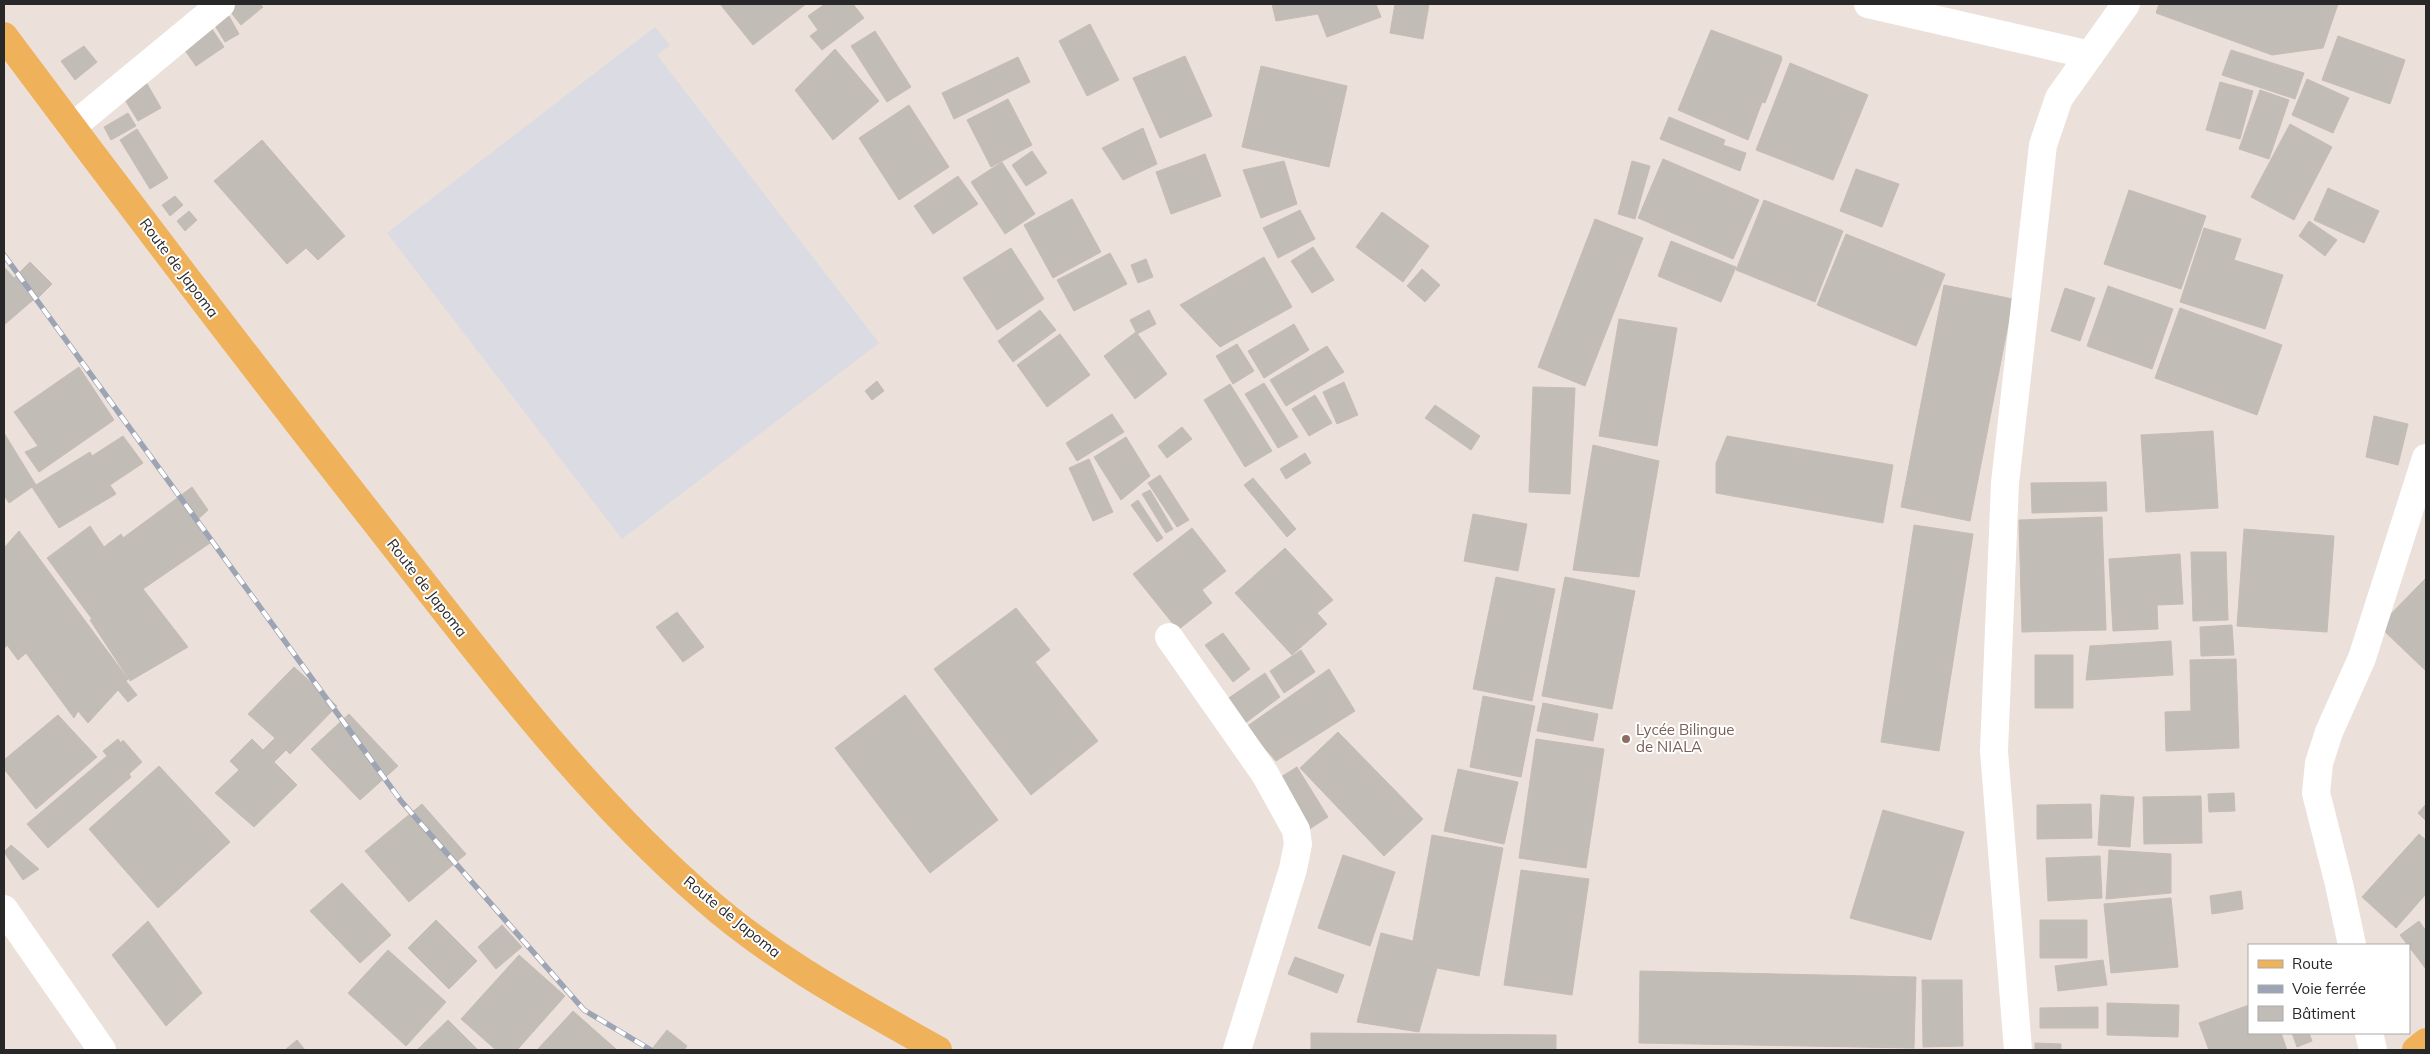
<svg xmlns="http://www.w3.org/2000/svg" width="2430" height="1054" font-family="Mulish,sans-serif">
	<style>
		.industrial { fill: #dbdbe3 }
		.building { fill: #c2bcb6; stroke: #c6bcb4 }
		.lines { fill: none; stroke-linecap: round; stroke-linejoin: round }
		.street { stroke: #fff; stroke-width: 28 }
		.secondary { stroke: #fff; stroke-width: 28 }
		.primary { stroke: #efb25b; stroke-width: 28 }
		.rail-casing { stroke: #9da4b3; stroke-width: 5.5 }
		.rail { stroke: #fff; stroke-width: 4; stroke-dasharray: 11; stroke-linecap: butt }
		.education-dot { fill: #8d6e63; stroke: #fff; stroke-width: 2 }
		.labels { text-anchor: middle; stroke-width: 4; stroke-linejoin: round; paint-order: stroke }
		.street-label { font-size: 15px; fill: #282828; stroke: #fff }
		.education-label { font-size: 15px; fill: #785e54; stroke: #fff; text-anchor: start }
	</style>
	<rect width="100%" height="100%" fill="#ebe0da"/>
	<path class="industrial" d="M 655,27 L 670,45 L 657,55 L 879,343 L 622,539 L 387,233 Z"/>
	<path class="building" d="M 237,4 L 260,4 L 263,7 L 241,25 L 229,10 Z
		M 720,4 L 806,4 L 753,45 Z
		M 825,4 L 853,4 L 864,18 L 822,50 L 810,36 L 818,30 L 808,16 Z
		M 1272,4 L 1376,4 L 1381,17 L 1327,37 L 1318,14 L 1276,21 Z
		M 1395,4 L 1429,4 L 1423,39 L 1390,33 Z
		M 2159,4 L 2338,4 L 2323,48 L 2272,55 L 2156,13 Z
		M 229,16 L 239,34 L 225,42 L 214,24 Z
		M 1090,24 L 1119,80 L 1087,96 L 1059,41 Z
		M 212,29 L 224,47 L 196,66 L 184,49 Z
		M 1711,30 L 1781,56 L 1782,59 L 1765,103 L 1762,102 L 1748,140 L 1678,110 Z
		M 875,31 L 911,87 L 887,102 L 851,46 Z
		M 2338,36 L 2405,60 L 2390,104 L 2322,80 Z
		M 84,46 L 97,62 L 75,80 L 61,61 Z
		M 835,49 L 879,101 L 833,140 L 795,90 Z
		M 2231,50 L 2304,73 L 2295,99 L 2222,75 Z
		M 1185,56 L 1212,116 L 1160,138 L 1133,78 Z
		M 1018,57 L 1030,82 L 954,119 L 942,93 Z
		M 1790,63 L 1868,95 L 1833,180 L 1756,150 Z
		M 1261,66 L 1347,86 L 1329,167 L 1242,147 Z
		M 2307,79 L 2349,98 L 2333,133 L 2292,115 Z
		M 146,82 L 161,108 L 138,121 L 122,95 Z
		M 2220,82 L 2253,91 L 2240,139 L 2206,130 Z
		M 2260,90 L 2289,100 L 2269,159 L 2239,149 Z
		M 1008,99 L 1032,145 L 991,167 L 967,120 Z
		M 909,105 L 949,167 L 899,200 L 859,138 Z
		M 128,113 L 136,126 L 111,140 L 104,127 Z
		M 1669,117 L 1725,140 L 1723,145 L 1746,153 L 1740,171 L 1660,139 Z
		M 2290,124 L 2332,147 L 2294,220 L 2251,197 Z
		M 1143,128 L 1157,164 L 1123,180 L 1102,148 Z
		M 137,129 L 168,178 L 150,189 L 120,140 Z
		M 262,140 L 345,236 L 318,260 L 306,248 L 287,264 L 214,181 Z
		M 1032,151 L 1047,173 L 1026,186 L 1012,165 Z
		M 1205,154 L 1221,196 L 1171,214 L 1156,172 Z
		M 1663,159 L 1759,200 L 1733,259 L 1638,218 Z
		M 1284,161 L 1297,204 L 1261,218 L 1243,170 Z
		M 1632,161 L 1650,166 L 1635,219 L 1618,214 Z
		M 1002,162 L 1035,214 L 1005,234 L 971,182 Z
		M 1856,169 L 1899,184 L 1882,227 L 1840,211 Z
		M 958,176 L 978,204 L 933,234 L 914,206 Z
		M 2328,188 L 2379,211 L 2364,243 L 2314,220 Z
		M 2129,190 L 2206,216 L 2181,289 L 2104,264 Z
		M 175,196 L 183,205 L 170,216 L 162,205 Z
		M 1072,199 L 1101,252 L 1053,278 L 1024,225 Z
		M 1764,200 L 1843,231 L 1815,302 L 1736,270 Z
		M 1300,210 L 1315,239 L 1278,258 L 1263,228 Z
		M 189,211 L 197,220 L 185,231 L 177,221 Z
		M 1382,212 L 1429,246 L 1403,282 L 1356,247 Z
		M 1595,219 L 1643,238 L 1585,386 L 1538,367 Z
		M 2309,221 L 2337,240 L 2325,256 L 2299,236 Z
		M 2204,228 L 2241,239 L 2234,260 L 2283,275 L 2265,329 L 2180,302 Z
		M 1846,234 L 1945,274 L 1916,346 L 1817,305 Z
		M 1671,241 L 1736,267 L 1721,302 L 1658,276 Z
		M 1313,247 L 1334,280 L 1312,293 L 1291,261 Z
		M 1011,248 L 1044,299 L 997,330 L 963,278 Z
		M 1110,253 L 1127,284 L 1074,311 L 1057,280 Z
		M 1264,257 L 1292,307 L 1220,347 L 1180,305 Z
		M 1146,259 L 1153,277 L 1138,283 L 1131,265 Z
		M 30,262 L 52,284 L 35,301 L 33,300 L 4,325 L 4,267 L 14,278 Z
		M 1422,269 L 1440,285 L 1425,302 L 1407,286 Z
		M 1944,285 L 2013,299 L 1970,521 L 1901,507 Z
		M 2108,286 L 2173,309 L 2152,369 L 2087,346 Z
		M 2065,288 L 2095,298 L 2080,341 L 2051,331 Z
		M 2180,308 L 2282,345 L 2257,415 L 2155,378 Z
		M 1040,310 L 1056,330 L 1013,362 L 998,341 Z
		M 1149,310 L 1156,324 L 1137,334 L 1130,320 Z
		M 1619,319 L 1677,328 L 1657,446 L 1599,436 Z
		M 1294,324 L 1309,350 L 1264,378 L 1248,351 Z
		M 1136,332 L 1167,374 L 1135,399 L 1104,356 Z
		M 1060,334 L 1090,375 L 1047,407 L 1017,365 Z
		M 1237,344 L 1254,371 L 1233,384 L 1216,356 Z
		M 1327,346 L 1344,372 L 1286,406 L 1270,380 Z
		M 79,367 L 114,420 L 39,472 L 25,452 L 38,446 L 14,412 Z
		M 877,381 L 884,391 L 872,400 L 865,391 Z
		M 1344,382 L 1358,415 L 1337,424 L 1323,392 Z
		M 1264,383 L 1298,437 L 1278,448 L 1245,394 Z
		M 1230,384 L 1272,451 L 1245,467 L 1204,400 Z
		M 1533,387 L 1575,388 L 1570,494 L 1529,492 Z
		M 1315,395 L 1332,423 L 1309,436 L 1292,409 Z
		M 1435,405 L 1480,436 L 1471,450 L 1425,418 Z
		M 1112,414 L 1124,432 L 1077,461 L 1066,443 Z
		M 2374,416 L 2408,424 L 2398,465 L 2366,457 Z
		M 1182,427 L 1192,439 L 1167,458 L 1158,446 Z
		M 2213,431 L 2218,508 L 2146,512 L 2141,435 Z
		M 4,433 L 36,485 L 90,452 L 92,456 L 123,436 L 143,463 L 110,485 L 116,494 L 59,528 L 32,487 L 9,503 L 4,495 Z
		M 1727,436 L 1893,465 L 1883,523 L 1716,493 L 1716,463 Z
		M 1126,437 L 1150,476 L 1121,500 L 1094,457 Z
		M 1593,445 L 1659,461 L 1639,577 L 1573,570 Z
		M 1305,453 L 1311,463 L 1286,479 L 1280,469 Z
		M 1089,459 L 1113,512 L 1093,521 L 1069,468 Z
		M 1160,475 L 1189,520 L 1177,527 L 1148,483 Z
		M 1253,478 L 1296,529 L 1287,537 L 1244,485 Z
		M 2106,482 L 2107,511 L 2032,513 L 2031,483 Z
		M 192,487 L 208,510 L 195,522 L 210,543 L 143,589 L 188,647 L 130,681 L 90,620 L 92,619 L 47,558 L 90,526 L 104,547 L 121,534 L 123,538 Z
		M 1150,490 L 1173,529 L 1166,533 L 1142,494 Z
		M 1138,500 L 1163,538 L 1157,542 L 1131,505 Z
		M 1473,514 L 1527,524 L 1518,571 L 1464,561 Z
		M 2102,517 L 2106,630 L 2022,632 L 2019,520 Z
		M 1914,525 L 1973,534 L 1939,751 L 1881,742 Z
		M 1192,528 L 1226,571 L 1202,590 L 1212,603 L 1178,630 L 1133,574 Z
		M 2244,529 L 2334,536 L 2327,632 L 2237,626 Z
		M 19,531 L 128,679 L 126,681 L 137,695 L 128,702 L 118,690 L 88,723 L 78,711 L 74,718 L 26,653 L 18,660 L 7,645 L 4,649 L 4,548 Z
		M 1285,548 L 1333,600 L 1317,613 L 1327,624 L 1292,655 L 1235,593 Z
		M 2191,552 L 2226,552 L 2228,620 L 2193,621 Z
		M 2180,554 L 2183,604 L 2157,605 L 2158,629 L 2113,631 L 2109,559 Z
		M 1496,577 L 1555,589 L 1532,701 L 1473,689 Z
		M 1565,577 L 1635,591 L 1612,709 L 1542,696 Z
		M 2426,578 L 2426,671 L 2379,626 Z
		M 1016,608 L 1050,650 L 1035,662 L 1098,741 L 1031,795 L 934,669 Z
		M 677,612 L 704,647 L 683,662 L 656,627 Z
		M 2232,625 L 2234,655 L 2201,656 L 2200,627 Z
		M 1223,633 L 1250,669 L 1233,682 L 1205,645 Z
		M 2171,641 L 2173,675 L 2086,680 L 2090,646 Z
		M 1301,650 L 1315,672 L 1284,693 L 1270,671 Z
		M 2035,655 L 2073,655 L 2073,708 L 2035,708 Z
		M 2236,659 L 2239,748 L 2166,751 L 2165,712 L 2191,711 L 2190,660 Z
		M 294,667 L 337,706 L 290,754 L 286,750 L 274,762 L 297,785 L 254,827 L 215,793 L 239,770 L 230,761 L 252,739 L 263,750 L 275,738 L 248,714 Z
		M 1329,669 L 1355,711 L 1276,761 L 1246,727 Z
		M 1265,673 L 1280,697 L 1240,727 L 1223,702 Z
		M 905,695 L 998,820 L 930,873 L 835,748 Z
		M 1483,696 L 1535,706 L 1521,777 L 1470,767 Z
		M 1543,703 L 1598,714 L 1593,741 L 1537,731 Z
		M 349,714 L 398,766 L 360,800 L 311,749 Z
		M 58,715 L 97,757 L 36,809 L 4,769 L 4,760 Z
		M 1338,732 L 1423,819 L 1384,856 L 1300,768 Z
		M 118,739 L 121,743 L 123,740 L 142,762 L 129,774 L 131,777 L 48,848 L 27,824 L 107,756 L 103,751 Z
		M 1536,739 L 1604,749 L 1586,868 L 1519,858 Z
		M 159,766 L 230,842 L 158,908 L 89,829 Z
		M 1297,767 L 1328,817 L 1308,830 L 1276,780 Z
		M 1458,769 L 1518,782 L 1504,844 L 1444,831 Z
		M 2234,793 L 2235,811 L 2209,812 L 2208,794 Z
		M 2101,795 L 2134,797 L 2130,847 L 2098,845 Z
		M 2201,796 L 2202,843 L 2144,844 L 2143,797 Z
		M 422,804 L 466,854 L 409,902 L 365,851 Z
		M 2091,804 L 2092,838 L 2037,839 L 2037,805 Z
		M 2426,804 L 2426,821 L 2418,813 Z
		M 1883,810 L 1964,832 L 1931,940 L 1850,918 Z
		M 2419,834 L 2426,840 L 2426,894 L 2396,928 L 2362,897 Z
		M 1432,835 L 1503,848 L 1479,976 L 1437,968 L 1419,1032 L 1357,1022 L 1381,933 L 1413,941 Z
		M 11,845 L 39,869 L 23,880 L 4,852 Z
		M 2109,850 L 2171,854 L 2171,893 L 2106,899 Z
		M 1343,855 L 1395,872 L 1370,946 L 1318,928 Z
		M 2100,856 L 2102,898 L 2048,901 L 2046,858 Z
		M 1521,870 L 1589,879 L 1572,995 L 1504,985 Z
		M 342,883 L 391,935 L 360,963 L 310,911 Z
		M 2241,891 L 2243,909 L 2212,914 L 2210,896 Z
		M 2171,898 L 2178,967 L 2111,973 L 2104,904 Z
		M 436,920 L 477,961 L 449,989 L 408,948 Z
		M 2040,920 L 2087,920 L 2087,958 L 2040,958 Z
		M 148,921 L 202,993 L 166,1026 L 112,955 Z
		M 2419,921 L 2426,931 L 2426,969 L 2400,935 Z
		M 502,925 L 522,947 L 496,969 L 478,947 Z
		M 388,950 L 446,1002 L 406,1046 L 348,993 Z
		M 519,955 L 565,996 L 517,1050 L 496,1050 L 461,1019 Z
		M 1295,957 L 1344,975 L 1337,993 L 1288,974 Z
		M 2103,960 L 2107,985 L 2058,991 L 2055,966 Z
		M 1640,971 L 1916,977 L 1914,1048 L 1639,1043 Z
		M 1922,980 L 1962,980 L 1963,1046 L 1923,1047 Z
		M 2107,1003 L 2179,1005 L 2178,1037 L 2107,1035 Z
		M 2249,1005 L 2249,1033 L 2281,1033 L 2287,1050 L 2209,1050 L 2199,1023 Z
		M 2098,1007 L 2098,1028 L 2040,1028 L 2040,1008 Z
		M 573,1011 L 617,1050 L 537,1050 Z
		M 448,1020 L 478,1050 L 417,1050 Z
		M 667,1030 L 687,1046 L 684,1050 L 652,1049 Z
		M 1311,1033 L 1556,1035 L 1556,1050 L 1311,1050 Z
		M 2292,1033 L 2309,1033 L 2312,1041 L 2297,1047 Z
		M 297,1040 L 305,1050 L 285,1050 Z
		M 2035,1043 L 2061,1044 L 2061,1050 L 2035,1050 Z"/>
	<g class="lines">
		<path class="street" d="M 1868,4 L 2090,55
			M 72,127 L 221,4
			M 1169,637 L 1265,774 L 1296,830 L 1298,844 L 1293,869 L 1237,1050
			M 2352,945 L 2339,884 L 2316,793 L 2319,763 L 2329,732 L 2362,658 L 2426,458
			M 2369,1033 L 2373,1050
			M 2018,1050 L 1994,751 L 2005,483 L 2043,145 L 2059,98 L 2126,4"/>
		<path class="secondary" d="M 4,909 L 102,1050"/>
		<path class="primary" d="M 4,36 C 132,208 262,378 395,547 C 491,669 586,796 704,898 C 774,960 857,1004 938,1050
			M 2416,1050 L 2426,1042"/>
		<g class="rail-casing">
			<path id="rail" d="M 4,255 L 401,801 L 584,1010 L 651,1050"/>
		</g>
		<use href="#rail" class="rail"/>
	</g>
	<circle class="education-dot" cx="1626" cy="739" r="5"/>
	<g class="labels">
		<g class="street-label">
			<text transform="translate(179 268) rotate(53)" y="5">Route de Japoma</text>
			<text transform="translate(427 588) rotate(52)" y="5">Route de Japoma</text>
			<text transform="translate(732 917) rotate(39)" y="5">Route de Japoma</text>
		</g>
		<g class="education-label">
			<text x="1636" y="735">Lycée Bilingue<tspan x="1636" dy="17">de NIALA</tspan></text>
		</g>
	</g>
	<rect width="2430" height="1054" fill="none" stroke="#282828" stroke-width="10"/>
	<rect x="2248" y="944" width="162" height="90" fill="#ffffff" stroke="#a9a9a9"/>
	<rect x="2258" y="960" width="25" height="8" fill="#efb25b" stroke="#a9a9a9"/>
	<text x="2292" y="969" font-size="15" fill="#282828">Route</text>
	<rect x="2258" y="985" width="25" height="8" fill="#9da4b3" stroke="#a9a9a9"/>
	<text x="2292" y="994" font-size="15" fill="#282828">Voie ferrée</text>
	<rect x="2258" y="1006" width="25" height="15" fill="#c2bcb6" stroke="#a9a9a9"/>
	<text x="2292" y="1019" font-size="15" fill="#282828">Bâtiment</text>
</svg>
